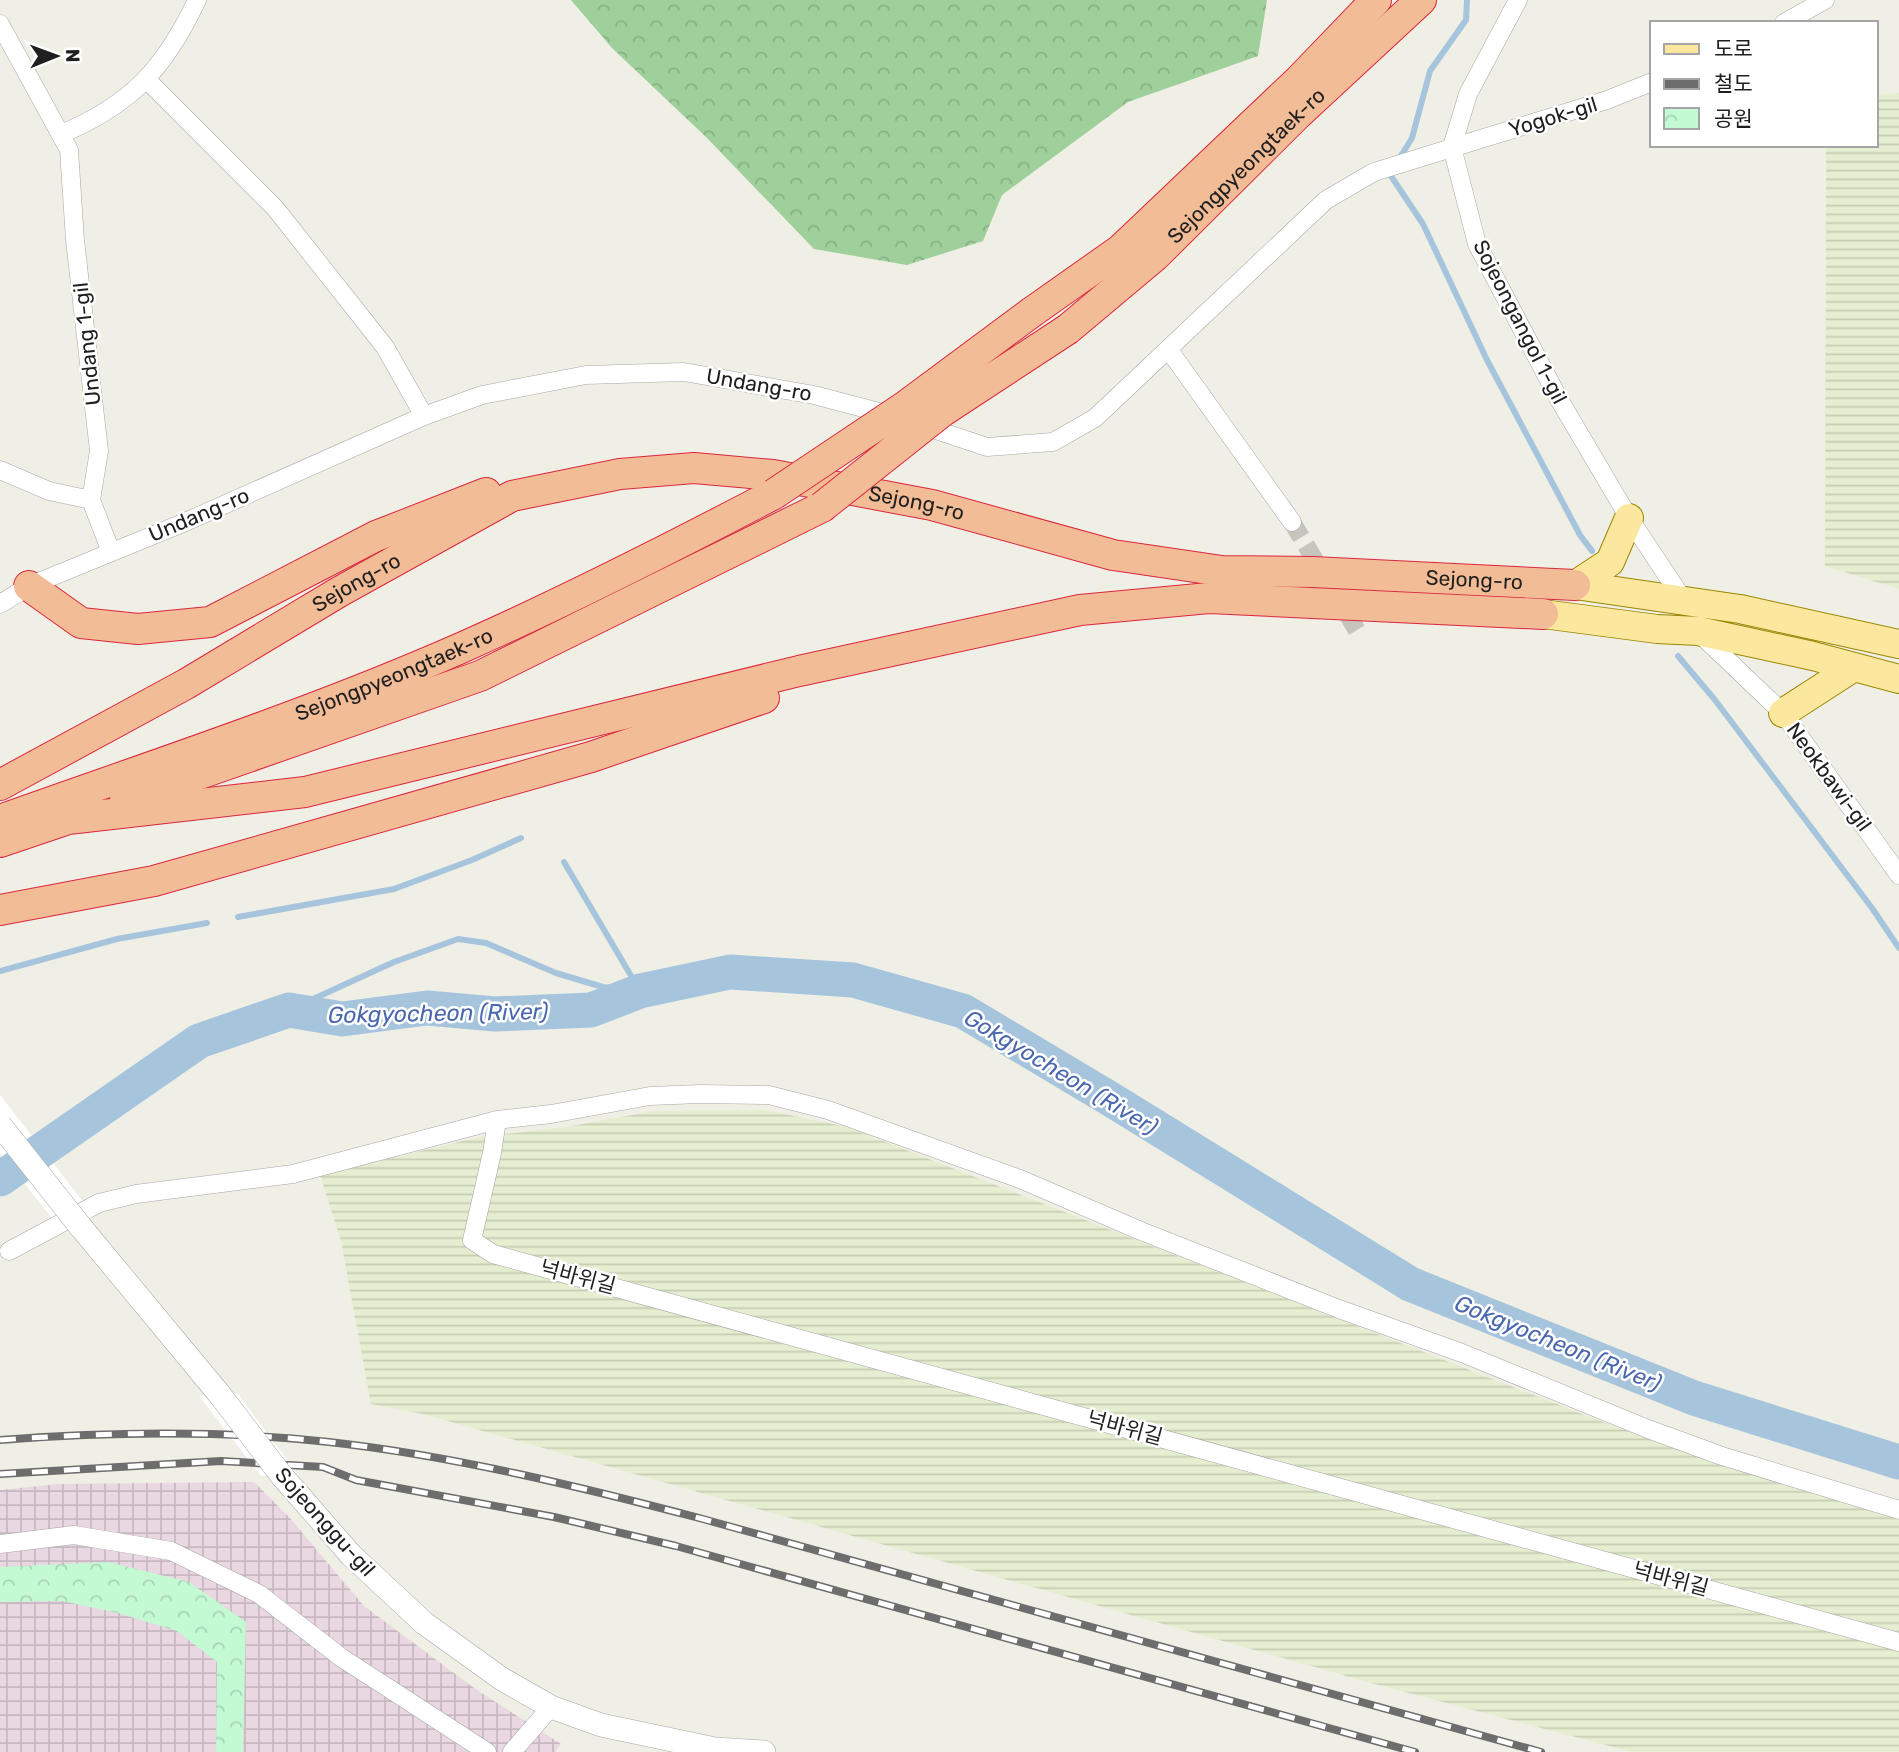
<svg xmlns="http://www.w3.org/2000/svg" width="1899" height="1752" font-family="Rubik,'Noto Sans KR',sans-serif">
	<style>
		.industrial { fill: url(#industrial-grid) }
		.farmland { fill: url(#farmland-rules) }
		.forest { fill: url(#forest-crowns) }
		.park { fill: url(#park-crowns) }
		.pier { fill: #fff }
		.lines { fill: none; stroke-linecap: round; stroke-linejoin: round }
		.stream { stroke: #a6c5dd; stroke-width: 6 }
		.river { stroke: #a6c5dd; stroke-width: 35 }
		.minor-tunnel { stroke: #c6c5bd; stroke-width: 18; stroke-dasharray: 18 9; stroke-linecap: butt }
		.minor-casing { stroke: #a6a6a6; stroke-width: 19 }
		.tertiary-casing { stroke: #a6a6a6; stroke-width: 24 }
		.primary-casing { stroke: #9a8700; stroke-width: 30 }
		.trunk-casing { stroke: #db263e; stroke-width: 32 }
		.minor { stroke: #fff; stroke-width: 18 }
		.tertiary { stroke: #fff; stroke-width: 23 }
		.primary { stroke: #fce79f; stroke-width: 28 }
		.trunk { stroke: #f2bc96; stroke-width: 30 }
		.rail-casing { stroke: #6d6d6d; stroke-width: 8 }
		.rail { stroke: #fff; stroke-width: 5; stroke-dasharray: 16; stroke-linecap: butt }
		.tertiary-bridge-casing { stroke: #a6a6a6; stroke-width: 24; stroke-linecap: butt }
		.trunk-bridge-casing { stroke: #db263e; stroke-width: 32; stroke-linecap: butt }
		.tertiary-bridge { stroke: #fff; stroke-width: 23 }
		.trunk-bridge { stroke: #f2bc96; stroke-width: 30 }
		.labels { text-anchor: middle; stroke-width: 5; stroke-linejoin: round; paint-order: stroke }
		.street-label { font-size: 21px; fill: #1f1f1f; stroke: #fff }
		.water-label { font-size: 23px; font-style: italic; fill: #4b68af; stroke: #fff }
	</style>
	<defs>
		<pattern id="industrial-grid" width="8" height="8" patternUnits="userSpaceOnUse" patternTransform="scale(1.75)"><rect width="8" height="8" fill="#e9d7e2"/><path d="M0 4h8M4 0v8" fill="none" stroke="#c7b8c1"/></pattern>
		<pattern id="farmland-rules" width="6" height="5" patternUnits="userSpaceOnUse" patternTransform="scale(1.75)"><rect width="6" height="5" fill="#e6eed1"/><path d="M0 2.5h6" fill="none" stroke="#c5ccb3"/></pattern>
		<pattern id="forest-crowns" width="20" height="18" patternUnits="userSpaceOnUse" patternTransform="scale(1.75)"><rect width="20" height="18" fill="#9fcf9a"/><path d="M2 6a3 3 0 1 1 6 0M12 15a3 3 0 1 1 6 0" fill="none" stroke="#88b184"/></pattern>
		<pattern id="park-crowns" width="20" height="18" patternUnits="userSpaceOnUse" patternTransform="scale(1.75)"><rect width="20" height="18" fill="#c3f9d3"/><path d="M2 6a3 3 0 1 1 6 0M12 15a3 3 0 1 1 6 0" fill="none" stroke="#a7d5b5"/></pattern>
	</defs>
	<rect width="100%" height="100%" fill="#f0efe5"/>
	<path class="industrial" d="M 254,1482 L 289,1517 L 364,1606 L 474,1688 L 561,1744 L 555,1752 L 0,1752 L 0,1490 L 58,1484 Z"/>
	<path class="farmland" d="M 1899,93 L 1899,589 L 1825,566 L 1826,145 L 1876,145 L 1876,95 Z
		M 765,1110 L 847,1127 L 1603,1422 L 1710,1460 L 1899,1520 L 1899,1752 L 1632,1752 L 1371,1683 L 423,1414 L 371,1404 L 341,1241 L 320,1175 L 479,1137 L 566,1127 L 654,1111 Z"/>
	<path class="forest" d="M 571,0 L 1267,0 L 1258,56 L 1128,102 L 1002,195 L 983,241 L 907,265 L 814,249 L 706,137 L 612,48 Z"/>
	<path class="park" d="M 108,1562 L 189,1582 L 246,1622 L 243,1752 L 216,1752 L 217,1662 L 177,1631 L 118,1613 L 62,1601 L 0,1602 L 0,1567 Z"/>
	<path class="pier" d="M 0,1095 L 95,1217 L 64,1233 L 0,1153 Z
		M 238,1394 L 299,1476 L 261,1476 L 199,1396 Z"/>
	<g class="lines">
		<path class="stream" d="M 1399,159 L 1412,138 L 1430,71 L 1466,20 L 1467,0
			M 1391,171 L 1389,173 L 1423,224 L 1487,360 L 1580,535 L 1592,551
			M 1678,656 L 1715,700 L 1872,908 L 1899,948
			M 564,862 L 640,991
			M 238,917 L 394,889 L 472,860 L 521,838
			M 0,971 L 117,939 L 207,923
			M 289,1010 L 394,962 L 458,939 L 486,943 L 556,973 L 603,987 L 640,991"/>
		<path class="river" d="M 0,1179 L 199,1041 L 289,1010 L 342,1019 L 427,1008 L 495,1014 L 591,1010 L 640,991 L 730,972 L 853,980 L 963,1011 L 1112,1100 L 1410,1284 L 1694,1398 L 1899,1462"/>
		<path class="minor-tunnel" d="M 1292,522 L 1358,632"/>
		<g class="minor-casing">
			<path id="minor" d="M 1518,0 L 1468,94 L 1452,147 L 1477,244 L 1560,401 L 1629,518 L 1686,604
				M 1784,23 L 1825,0
				M 0,24 L 69,150 L 75,240 L 99,451 L 91,500 L 111,552
				M 147,80 L 275,208 L 385,347 L 424,416
				M 61,134 C 131,105 165,68 197,0
				M 1169,350 L 1292,522
				M 921,425 L 987,447 L 1053,442 L 1095,418 L 1326,200 L 1374,172 L 1607,100 L 1652,82
				M 0,470 L 49,491 L 91,500
				M 0,604 L 29,586 L 183,523 L 424,416 L 482,395 L 586,375 L 684,372 L 814,395 L 894,416
				M 1699,633 L 1783,713 L 1899,875
				M 497,1120 L 551,1114 L 650,1096 L 700,1094 L 769,1095 L 828,1110 L 1020,1179 L 1141,1231 L 1339,1309 L 1462,1353 L 1648,1429 L 1722,1456 L 1899,1510
				M 9,1251 L 99,1203 L 136,1194 L 293,1174 L 497,1120 L 492,1153 L 472,1240 L 493,1254 L 1899,1642
				M 0,1544 L 74,1535 L 171,1551 L 259,1594 L 342,1658 L 487,1752
				M 512,1752 L 551,1707"/>
		</g>
		<g class="tertiary-casing">
			<path id="tertiary" d="M 80,1226 L 220,1395
				M 282,1476 L 351,1555 L 424,1623 L 502,1679 L 551,1707 L 601,1725 L 715,1749 L 764,1752"/>
		</g>
		<g class="primary-casing">
			<path id="primary" d="M 1575,585 L 1740,609 L 1899,644
				M 1575,585 L 1610,562 L 1629,518
				M 1543,614 L 1657,629 L 1698,631 L 1813,656 L 1899,679
				M 1783,713 L 1854,667"/>
		</g>
		<g class="trunk-casing">
			<g id="trunk">
				<path d="M 1032,312 L 1120,250 L 1300,79 L 1376,0"/>
				<path id="s1" d="M 1068,329 L 1155,256 L 1298,114 L 1421,0"/>
				<path d="M 29,586 L 81,623 L 138,629 L 210,622 L 376,536 L 486,493"/>
				<path id="s2" d="M 0,785 L 186,684 L 339,592 L 512,496 L 620,474 L 694,468 L 773,475 L 932,505 L 1113,555 L 1222,571 L 1313,572 L 1575,585"/>
				<path d="M 125,800 L 480,676 L 822,507"/>
				<path id="s3" d="M 0,820 C 154,765 311,714 461,648 C 567,601 671,548 774,494"/>
				<path d="M 0,842 L 68,819 L 305,792 L 799,671 L 1080,610 L 1209,598 L 1543,614"/>
				<path d="M 0,910 L 154,881 L 591,757 L 764,698"/>
			</g>
		</g>
		<use href="#minor" class="minor"/>
		<use href="#tertiary" class="tertiary"/>
		<use href="#primary" class="primary"/>
		<use href="#trunk" class="trunk"/>
		<g class="rail-casing">
			<path id="rail" d="M 0,1440 C 109,1432 221,1430 329,1442 C 455,1456 581,1487 703,1519 L 1541,1752
				M 0,1474 L 221,1461 L 323,1467 L 356,1480 L 554,1517 L 676,1546 L 1415,1752"/>
		</g>
		<use href="#rail" class="rail"/>
		<g class="tertiary-bridge-casing">
			<path id="tertiary-bridge" d="M 0,1125 L 80,1226
				M 220,1395 L 282,1476"/>
		</g>
		<g class="trunk-bridge-casing">
			<path id="trunk-bridge" d="M 774,494 L 904,407 L 1032,312
				M 822,507 L 943,411 L 1068,329"/>
		</g>
		<use href="#tertiary-bridge" class="tertiary-bridge"/>
		<use href="#trunk-bridge" class="trunk-bridge"/>
	</g>
	<g class="labels">
		<g class="street-label">
			<text transform="translate(1553 117) rotate(-17)" y="7">Yogok-gil</text>
			<text dy="7" stroke="none"><textPath href="#s1" startOffset="242">Sejongpyeongtaek-ro</textPath></text>
			<text transform="translate(1520 322) rotate(63)" y="7">Sojeongangol 1-gil</text>
			<text transform="translate(87 344) rotate(-96)" y="7">Undang 1-gil</text>
			<text transform="translate(759 385) rotate(10)" y="7">Undang-ro</text>
			<text dy="7" stroke="none"><textPath href="#s2" startOffset="998">Sejong-ro</textPath></text>
			<text transform="translate(199 515) rotate(-23)" y="7">Undang-ro</text>
			<text dy="7" stroke="none"><textPath href="#s2" startOffset="1564">Sejong-ro</textPath></text>
			<text dy="7" stroke="none"><textPath href="#s2" startOffset="410">Sejong-ro</textPath></text>
			<text dy="7" stroke="none"><textPath href="#s3" startOffset="420">Sejongpyeongtaek-ro</textPath></text>
			<text transform="translate(1829 777) rotate(54)" y="7">Neokbawi-gil</text>
			<text transform="translate(578 1277) rotate(15)" y="7">넉바위길</text>
			<text transform="translate(1125 1428) rotate(15)" y="7">넉바위길</text>
			<text transform="translate(325 1522) rotate(48)" y="7">Sojeonggu-gil</text>
			<text transform="translate(1671 1579) rotate(15)" y="7">넉바위길</text>
		</g>
		<g class="water-label">
			<text transform="translate(438 1013) rotate(-1)" y="8">Gokgyocheon (River)</text>
			<text transform="translate(1061 1072) rotate(31)" y="8">Gokgyocheon (River)</text>
			<text transform="translate(1558 1343) rotate(22)" y="8">Gokgyocheon (River)</text>
		</g>
	</g>
	<rect x="1650" y="21" width="228" height="126" fill="#ffffff" stroke="#a5a5a5" stroke-width="2"/>
	<rect x="1664" y="44" width="35" height="10" fill="#fce79f" stroke="#a5a5a5" stroke-width="2"/>
	<text x="1714" y="56" font-size="21" fill="#1f1f1f">도로</text>
	<rect x="1664" y="79" width="35" height="10" fill="#6d6d6d" stroke="#a5a5a5" stroke-width="2"/>
	<text x="1714" y="91" font-size="21" fill="#1f1f1f">철도</text>
	<rect x="1664" y="108" width="35" height="21" fill="url(#park-crowns)" stroke="#a5a5a5" stroke-width="2"/>
	<text x="1714" y="126" font-size="21" fill="#1f1f1f">공원</text>
	<g transform="translate(56 56) rotate(89)" stroke="#ffffff" stroke-width="5" paint-order="stroke">
	<path d="M0-5L12 26L0 18L-12 26Z" fill="#1f1f1f"/>
	<text y="-10" font-size="19" font-weight="bold" text-anchor="middle" fill="#1f1f1f">N</text>
	</g>
</svg>
